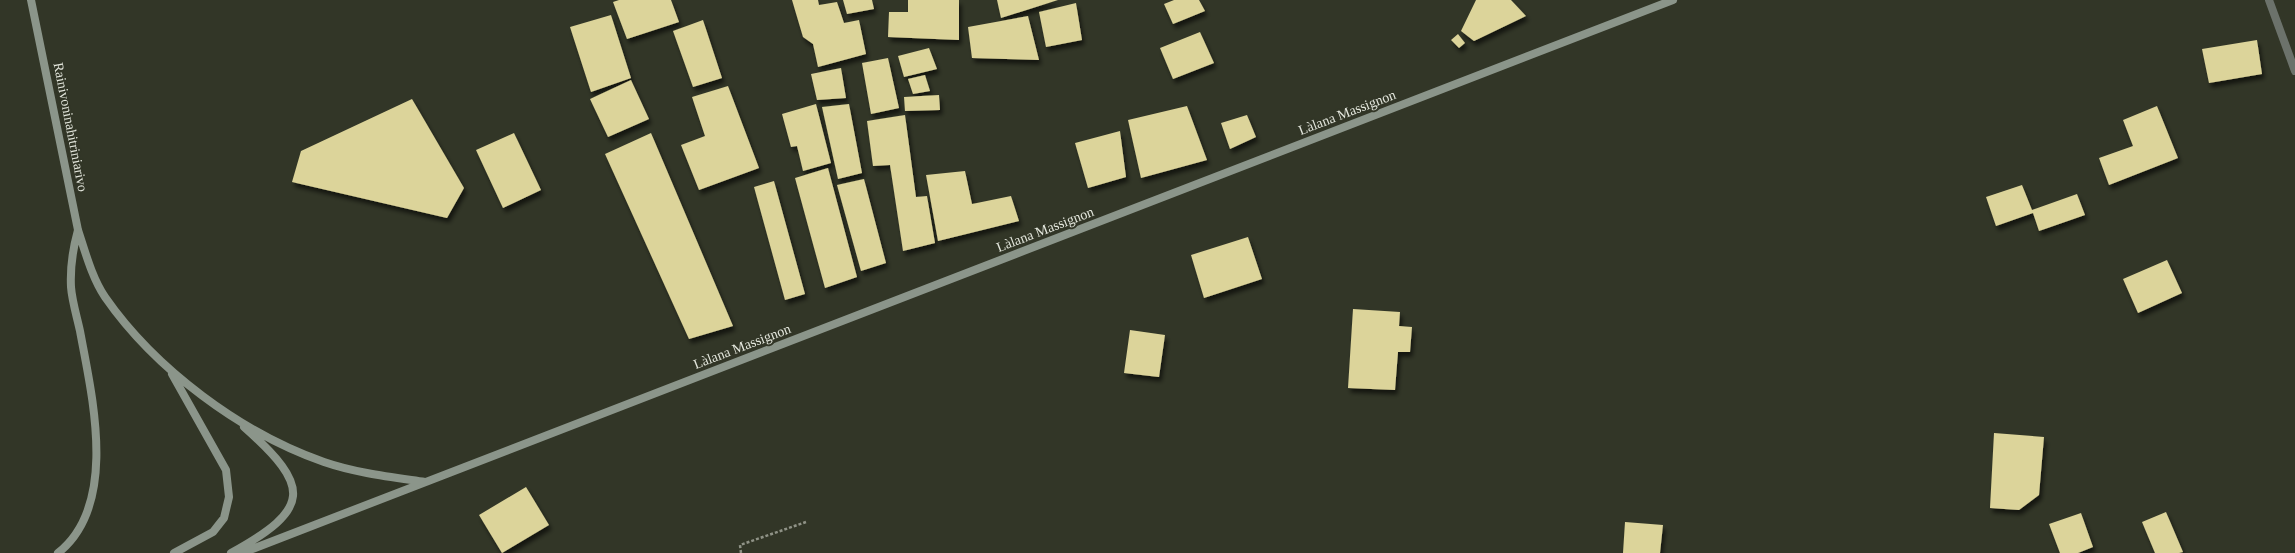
<svg xmlns="http://www.w3.org/2000/svg" width="2295" height="553" font-family="'Times New Roman',serif">
	<style>
		.building { fill: #dcd49a; filter: url(#shadow) }
		.lines { fill: none; stroke-linecap: round; stroke-linejoin: round }
		.path { stroke: #8f9286; stroke-width: 2.5; stroke-dasharray: 3 2; stroke-linecap: butt }
		.street { stroke: #6c726b; stroke-width: 8 }
		.secondary { stroke: #8b958a; stroke-width: 8 }
		.labels { text-anchor: middle; stroke-width: 4; stroke-linejoin: round; paint-order: stroke }
		.street-label { font-size: 14px; fill: #e3e6dc; stroke: #323627 }
	</style>
	<defs>
		<filter id="shadow"><feDropShadow dx="2.5" dy="4.5" stdDeviation="2" flood-color="#0009"/></filter>
	</defs>
	<rect width="100%" height="100%" fill="#323627"/>
	<path class="building" d="M 619,0 L 671,0 L 679,22 L 627,39 L 613,2 Z
		M 792,0 L 818,0 L 819,5 L 837,2 L 844,23 L 859,20 L 866,54 L 818,67 L 813,44 L 803,37 Z
		M 843,0 L 872,0 L 874,9 L 847,14 Z
		M 908,0 L 959,0 L 959,40 L 888,37 L 889,12 L 908,12 Z
		M 997,0 L 1058,0 L 1001,18 Z
		M 1174,0 L 1199,0 L 1205,11 L 1173,24 L 1164,4 Z
		M 1476,0 L 1511,0 L 1526,16 L 1474,41 L 1461,31 Z
		M 1076,3 L 1082,40 L 1046,47 L 1039,12 Z
		M 611,15 L 631,78 L 591,92 L 570,27 Z
		M 1028,16 L 1039,60 L 972,58 L 968,27 Z
		M 703,20 L 722,78 L 693,87 L 673,31 Z
		M 1200,32 L 1214,63 L 1173,79 L 1160,48 Z
		M 1458,34 L 1465,43 L 1459,48 L 1451,40 Z
		M 2257,40 L 2262,74 L 2209,83 L 2202,49 Z
		M 929,48 L 937,69 L 904,77 L 898,56 Z
		M 888,58 L 899,108 L 871,114 L 862,63 Z
		M 841,68 L 846,98 L 817,100 L 811,74 Z
		M 925,75 L 930,91 L 913,94 L 908,79 Z
		M 631,80 L 649,119 L 608,137 L 590,99 Z
		M 728,86 L 759,168 L 699,190 L 681,145 L 705,136 L 692,97 Z
		M 939,95 L 940,110 L 905,111 L 904,97 Z
		M 412,99 L 464,188 L 447,218 L 292,182 L 301,151 Z
		M 816,104 L 831,163 L 803,171 L 797,146 L 791,147 L 782,114 Z
		M 849,104 L 862,173 L 838,179 L 822,107 Z
		M 1187,106 L 1207,160 L 1141,178 L 1128,120 Z
		M 2157,106 L 2178,158 L 2109,185 L 2099,158 L 2133,146 L 2123,120 Z
		M 905,115 L 916,197 L 927,196 L 935,243 L 903,251 L 890,165 L 873,166 L 867,121 Z
		M 1247,115 L 1256,137 L 1230,149 L 1221,123 Z
		M 1120,131 L 1126,177 L 1088,188 L 1075,143 Z
		M 514,133 L 541,190 L 503,208 L 476,150 Z
		M 651,133 L 733,326 L 689,339 L 605,154 Z
		M 828,168 L 857,277 L 825,288 L 795,178 Z
		M 965,171 L 972,204 L 1011,196 L 1019,221 L 938,241 L 926,175 Z
		M 864,179 L 886,263 L 861,271 L 837,185 Z
		M 774,181 L 805,294 L 785,300 L 754,187 Z
		M 2022,185 L 2032,210 L 2077,194 L 2085,215 L 2039,231 L 2033,213 L 1996,226 L 1986,197 Z
		M 1248,237 L 1262,279 L 1204,298 L 1191,255 Z
		M 2167,260 L 2182,293 L 2138,313 L 2123,279 Z
		M 1353,309 L 1400,312 L 1399,326 L 1412,327 L 1410,352 L 1398,352 L 1395,390 L 1348,388 Z
		M 1130,330 L 1165,335 L 1159,377 L 1124,373 Z
		M 1994,433 L 2044,437 L 2039,495 L 2019,510 L 1990,508 Z
		M 526,487 L 549,525 L 502,553 L 479,515 Z
		M 2166,512 L 2183,552 L 2179,553 L 2155,553 L 2142,522 Z
		M 2081,513 L 2093,547 L 2078,553 L 2060,553 L 2049,524 Z
		M 1625,522 L 1663,525 L 1660,553 L 1623,553 Z"/>
	<g class="lines">
		<path class="path" d="M 741,553 L 740,545 L 806,522"/>
		<path class="street" d="M 2269,0 L 2295,71"/>
		<path class="secondary" d="M 31,0 L 78,230 C 85,251 92,278 105,297 C 155,369 241,433 324,462 C 356,473 391,477 425,482
			M 172,374 L 226,470 L 229,497 L 224,518 L 213,532 L 174,553
			M 58,553 C 119,505 92,396 80,331 C 77,317 72,301 71,287 C 70,267 73,248 78,230
			M 231,553 C 311,509 312,487 244,427
			M 242,553 L 1673,0"/>
	</g>
	<g class="labels">
		<g class="street-label">
			<text transform="translate(1347 112) rotate(-21)" y="5">Làlana Massignon</text>
			<text transform="translate(71 127) rotate(79)" y="5">Rainivoninahitriniarivo</text>
			<text transform="translate(1045 229) rotate(-21)" y="5">Làlana Massignon</text>
			<text transform="translate(742 346) rotate(-21)" y="5">Làlana Massignon</text>
		</g>
	</g>
</svg>
